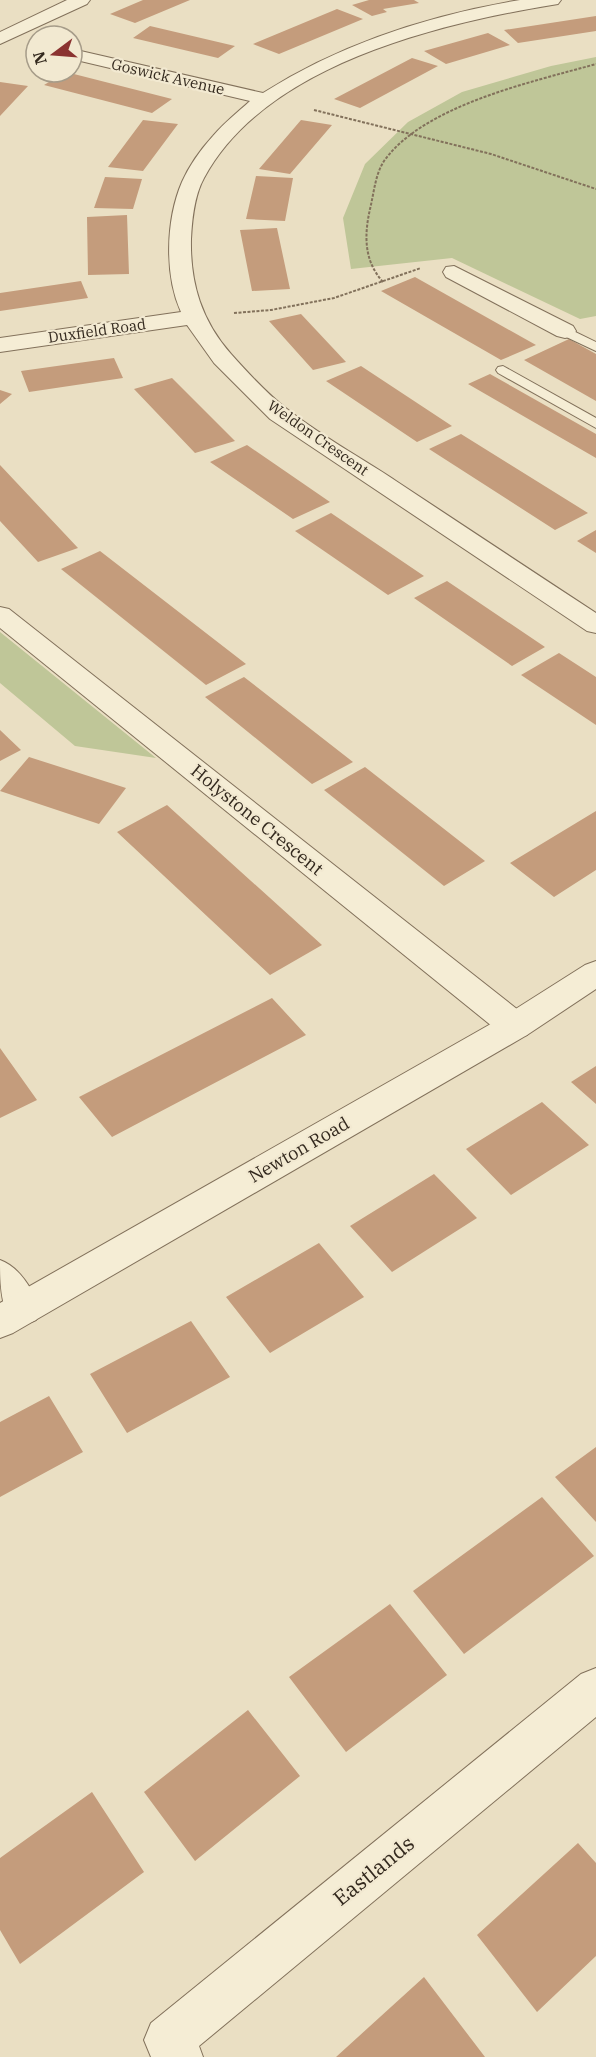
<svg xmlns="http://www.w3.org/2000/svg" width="596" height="2057" font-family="'IBM Plex Serif',serif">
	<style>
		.green { fill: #bfc698 }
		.building { fill: #c49c7c }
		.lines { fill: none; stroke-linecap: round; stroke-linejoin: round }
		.service-casing { stroke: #82715b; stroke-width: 2 }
		.minor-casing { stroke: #82715b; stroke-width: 2 }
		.tertiary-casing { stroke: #82715b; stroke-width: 2 }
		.path { stroke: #82715b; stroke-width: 2; stroke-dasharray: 3 1.5; stroke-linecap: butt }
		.service { fill: #f5edd5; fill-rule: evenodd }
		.minor { fill: #f5edd5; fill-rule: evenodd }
		.tertiary { fill: #f5edd5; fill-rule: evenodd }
		.labels { text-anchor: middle; stroke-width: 4.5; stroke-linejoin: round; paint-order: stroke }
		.far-street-label { font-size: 15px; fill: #33291e; stroke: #f2e9d1 }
		.street-label { font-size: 18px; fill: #33291e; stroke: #f2e9d1 }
		.near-street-label { font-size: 21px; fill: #33291e; stroke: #f2e9d1 }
	</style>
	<rect width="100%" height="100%" fill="#eadfc3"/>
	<path class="green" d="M 596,57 L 596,316 L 580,319 L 452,258 L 351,269 L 343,218 L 365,164 L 408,122 L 462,92 L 551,66 Z
		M 0,632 L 156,758 L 75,746 L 0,683 Z"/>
	<path class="building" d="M 143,0 L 190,0 L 135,23 L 110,14 Z
		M 369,0 L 414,0 L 419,3 L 383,9 L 387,12 L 372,16 L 352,5 Z
		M 337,9 L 363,19 L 279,54 L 253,44 Z
		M 596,16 L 596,31 L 518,43 L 504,30 Z
		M 150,26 L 235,46 L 218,58 L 133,38 Z
		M 488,33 L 510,45 L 446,64 L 424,51 Z
		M 412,58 L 438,66 L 360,108 L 334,99 Z
		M 66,72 L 172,99 L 152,113 L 44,85 Z
		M 0,82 L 28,86 L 0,116 Z
		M 143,120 L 178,124 L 143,171 L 108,167 Z
		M 301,120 L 332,125 L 290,174 L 259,169 Z
		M 256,176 L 293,178 L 285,221 L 246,219 Z
		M 105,177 L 142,179 L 133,209 L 94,208 Z
		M 127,215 L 129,274 L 88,275 L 87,217 Z
		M 277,228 L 290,289 L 252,291 L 240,230 Z
		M 415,277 L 536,345 L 501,360 L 381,291 Z
		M 81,281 L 88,298 L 0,311 L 0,293 Z
		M 301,314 L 346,362 L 313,370 L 269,321 Z
		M 569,339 L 596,354 L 596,401 L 524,360 Z
		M 114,358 L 123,378 L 29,392 L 21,371 Z
		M 361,366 L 452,426 L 417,442 L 326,381 Z
		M 490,374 L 596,434 L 596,458 L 468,384 Z
		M 172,378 L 235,441 L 195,453 L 134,389 Z
		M 0,390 L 12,394 L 0,404 Z
		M 461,434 L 588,513 L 555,530 L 429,449 Z
		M 247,445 L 330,502 L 293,519 L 210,462 Z
		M 0,465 L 78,548 L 38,562 L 0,521 Z
		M 331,513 L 424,576 L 388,595 L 295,531 Z
		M 596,530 L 596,553 L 577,541 Z
		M 100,551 L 246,664 L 206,685 L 61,569 Z
		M 447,581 L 545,647 L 512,666 L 414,598 Z
		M 559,653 L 596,677 L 596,725 L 521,675 Z
		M 244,677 L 353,762 L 312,784 L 205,697 Z
		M 0,730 L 21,750 L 0,761 Z
		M 29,757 L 126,788 L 99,824 L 0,791 Z
		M 365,767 L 485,861 L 444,886 L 324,790 Z
		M 167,805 L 322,945 L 270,975 L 117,832 Z
		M 596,811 L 596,870 L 554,897 L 510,863 Z
		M 272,998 L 306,1035 L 112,1137 L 79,1097 Z
		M 0,1048 L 37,1100 L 0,1118 Z
		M 596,1066 L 596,1104 L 571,1082 Z
		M 542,1102 L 589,1145 L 511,1195 L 466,1149 Z
		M 434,1174 L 477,1218 L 392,1272 L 350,1226 Z
		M 319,1243 L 364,1297 L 270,1353 L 226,1297 Z
		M 191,1321 L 230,1377 L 127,1433 L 90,1374 Z
		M 49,1396 L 83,1452 L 0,1497 L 0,1422 Z
		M 596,1447 L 596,1522 L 555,1477 Z
		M 542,1497 L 594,1556 L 464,1654 L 413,1591 Z
		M 390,1604 L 447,1675 L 346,1752 L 289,1677 Z
		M 248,1710 L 300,1776 L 195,1861 L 144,1792 Z
		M 92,1792 L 144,1872 L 20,1964 L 0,1930 L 0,1858 Z
		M 578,1843 L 596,1863 L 596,1956 L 537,2012 L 477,1935 Z
		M 424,1977 L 485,2057 L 336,2057 Z"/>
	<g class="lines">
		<g class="service-casing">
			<path id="service" d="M 565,327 L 596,342 L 596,351 L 560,334 L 558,331 L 560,328 Z
				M 503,366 L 596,418 L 596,428 L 498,373 L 496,370 L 498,367 Z"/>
		</g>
		<g class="minor-casing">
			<path id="minor" d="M 67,0 L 90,0 L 87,4 L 0,44 L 0,32 Z
				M 520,0 L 561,0 L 558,4 L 552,5 C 436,24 264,66 204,178 C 194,196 192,220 191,239 C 190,284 202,321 231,354 C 248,373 267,394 287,409 C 321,436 360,457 396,481 C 462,525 529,569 596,613 L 596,633 L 587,631 L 270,419 L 214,363 L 187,325 L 0,352 L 0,338 L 181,312 C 164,275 166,219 182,182 C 189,166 202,148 213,136 C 224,123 238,112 250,101 L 72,59 L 72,49 L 263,93 C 340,44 430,15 520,0 Z
				M 454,266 L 573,326 L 576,331 L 573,336 L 565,338 L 557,336 L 446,277 L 443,272 L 446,267 Z
				M 0,607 L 9,609 L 527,1017 L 531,1026 L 527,1035 L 515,1038 L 503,1035 L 0,628 Z
				M 0,1260 C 20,1267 32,1290 42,1309 L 36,1320 C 0,1336 0,1287 0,1260 Z
				M 596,1668 L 596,1717 L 199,2046 L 203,2057 L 151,2057 L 144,2040 L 151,2023 L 581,1674 Z"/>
		</g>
		<g class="tertiary-casing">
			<path id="tertiary" d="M 596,961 L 596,989 L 527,1035 L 13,1333 L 0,1338 L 0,1303 L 503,1017 L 585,965 Z"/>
		</g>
		<path class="path" d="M 314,110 L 491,154 L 596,189
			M 383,282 C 364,261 364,236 370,209 C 374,193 375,175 384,161 C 424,105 532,82 596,64
			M 234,313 L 271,310 L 334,298 L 421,268"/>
		<use href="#service" class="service"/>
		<use href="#minor" class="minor"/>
		<use href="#tertiary" class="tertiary"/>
	</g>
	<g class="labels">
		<g class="far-street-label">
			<text transform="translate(168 77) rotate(13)" y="5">Goswick Avenue</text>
			<text transform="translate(97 331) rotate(-8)" y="5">Duxfield Road</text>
			<text transform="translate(318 438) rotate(35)" y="5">Weldon Crescent</text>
		</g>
		<g class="street-label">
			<text transform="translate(257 820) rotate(39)" y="6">Holystone Crescent</text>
			<text transform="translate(299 1150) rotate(-30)" y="6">Newton Road</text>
		</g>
		<g class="near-street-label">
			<text transform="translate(374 1871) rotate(-39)" y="7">Eastlands</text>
		</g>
	</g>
	<g transform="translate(54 54) rotate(254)"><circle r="28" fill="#f2e9d1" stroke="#a69c89" stroke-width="1.5"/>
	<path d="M0-4.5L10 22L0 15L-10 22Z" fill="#8b3331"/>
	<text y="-9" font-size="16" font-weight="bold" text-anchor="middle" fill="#33291e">N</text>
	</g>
</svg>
